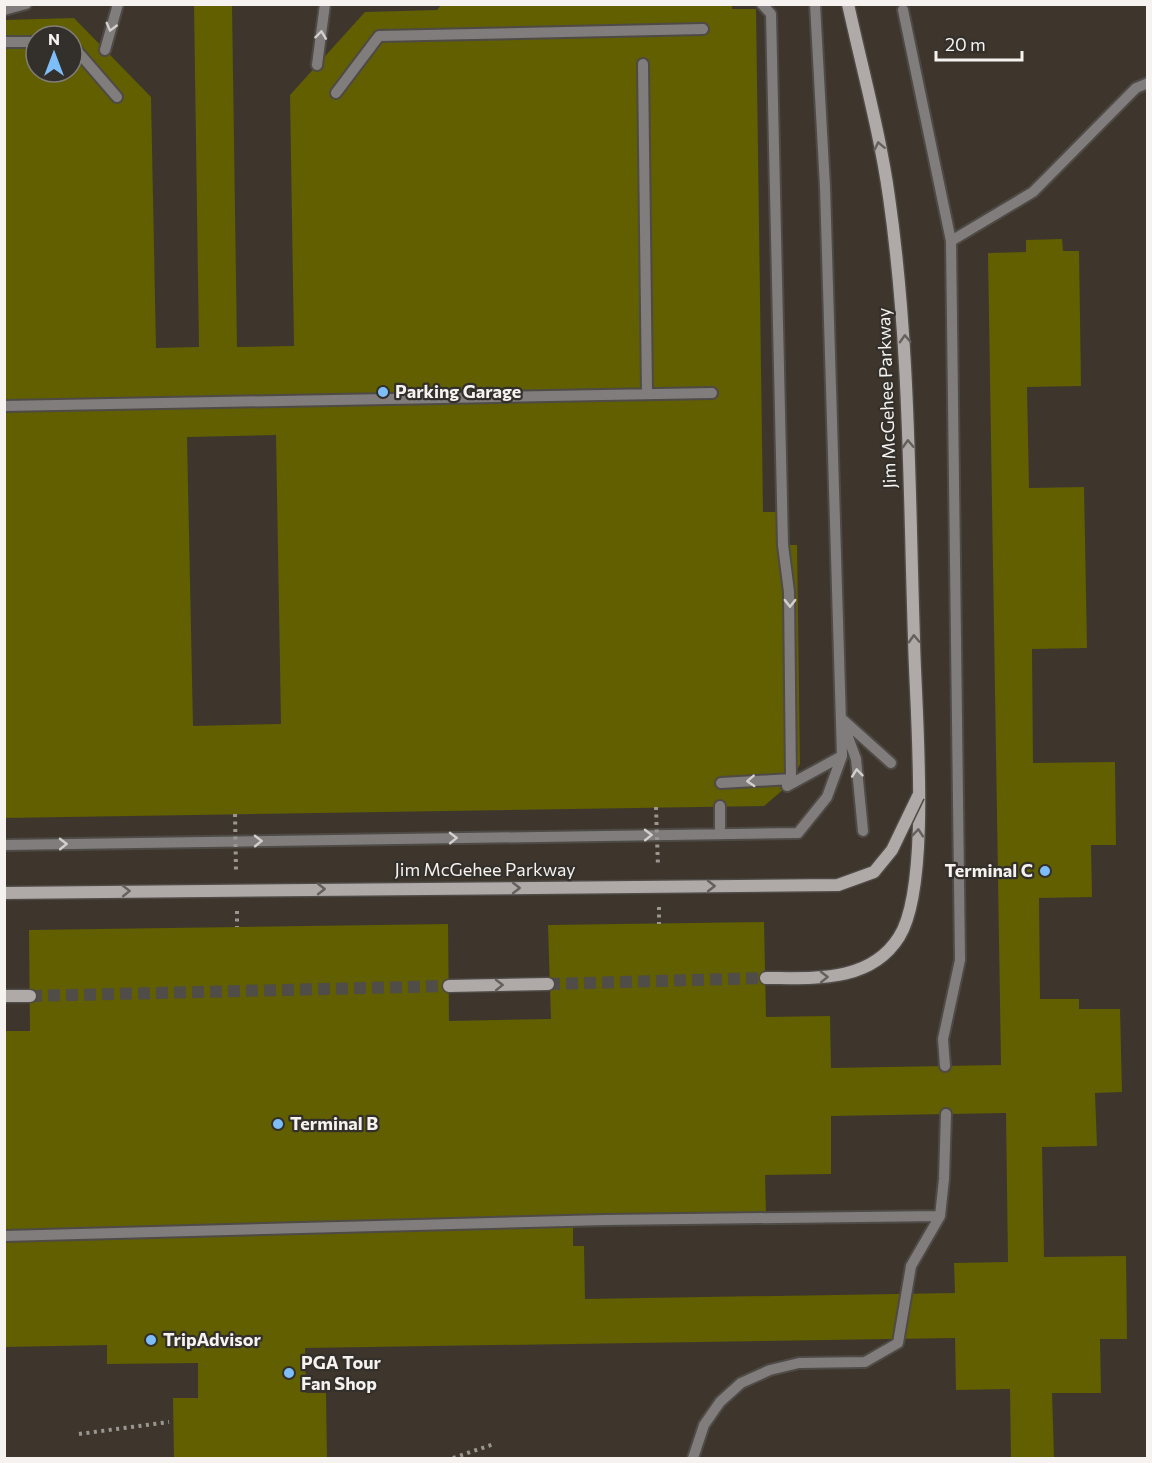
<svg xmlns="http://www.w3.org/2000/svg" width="1152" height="1463" font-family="Commissioner,sans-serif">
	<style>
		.built { fill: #3e362c; fill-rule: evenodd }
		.building { fill: #615f00; fill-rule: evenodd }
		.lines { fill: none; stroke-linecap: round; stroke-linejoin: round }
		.secondary-tunnel { stroke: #504c48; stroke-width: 12; stroke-dasharray: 12 6; stroke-linecap: butt }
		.service-casing { stroke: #4e4a46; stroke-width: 14 }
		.secondary-casing { stroke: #4e4a46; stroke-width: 15 }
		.path { stroke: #9a9793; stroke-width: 4; stroke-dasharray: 3 4.5; stroke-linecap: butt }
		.service { stroke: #817d7c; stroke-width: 10 }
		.secondary { stroke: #afa9a7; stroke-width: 12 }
		.secondary-bridge-casing { stroke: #4e4a46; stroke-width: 15; stroke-linecap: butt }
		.path-bridge { stroke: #9a9793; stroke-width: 4; stroke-dasharray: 3 4.5; stroke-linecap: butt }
		.secondary-bridge { stroke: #afa9a7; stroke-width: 12 }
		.oneway { stroke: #d2cfcc }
		.oneway2 { stroke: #65605c }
		.poi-dot { fill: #7dbef9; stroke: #332f2a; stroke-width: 2 }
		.labels { text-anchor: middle; stroke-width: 4.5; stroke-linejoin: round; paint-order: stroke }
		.poi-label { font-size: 18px; font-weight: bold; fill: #f5f2ef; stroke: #332f2a; text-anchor: start }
		.street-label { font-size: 18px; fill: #f5f2ef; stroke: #332f2a }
	</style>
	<rect width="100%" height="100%" fill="#332f2a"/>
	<path class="built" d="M 5,5 L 1147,5 L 1147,1458 L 5,1458 ZM 36,36 L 72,36 L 72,72 L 36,72 Z"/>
	<path class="building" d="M 194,4 L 232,4 L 237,347 L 294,346 L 290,95 L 365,12 L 437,10 L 442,4 L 732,4 L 732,9 L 756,9 L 763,512 L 780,512 L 780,545 L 797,545 L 800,764 L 791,783 L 764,806 L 4,818 L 4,20 L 74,18 L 151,97 L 156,348 L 199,347 ZM 36,36 L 72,36 L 72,72 L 36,72 ZM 276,435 L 281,724 L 193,726 L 187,437 Z
		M 1062,239 L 1063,251 L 1079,251 L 1081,386 L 1027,387 L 1029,488 L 1084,487 L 1087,648 L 1032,649 L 1033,763 L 1115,762 L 1116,845 L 1091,845 L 1092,897 L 1039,898 L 1040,999 L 1079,999 L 1079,1009 L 1120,1009 L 1122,1092 L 1095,1093 L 1097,1146 L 1042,1147 L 1044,1257 L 1126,1256 L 1127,1339 L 1100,1339 L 1101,1393 L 1052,1393 L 1054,1458 L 1011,1458 L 1010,1389 L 956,1390 L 955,1338 L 305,1348 L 306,1393 L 326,1393 L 327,1458 L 174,1458 L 173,1398 L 198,1398 L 198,1363 L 107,1364 L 107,1345 L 5,1347 L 5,1031 L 30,1031 L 29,930 L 448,924 L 449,1021 L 551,1019 L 548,925 L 764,922 L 766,1017 L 830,1016 L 831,1068 L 1001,1065 L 988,253 L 1026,252 L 1026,240 ZM 1006,1113 L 1008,1262 L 954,1263 L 955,1293 L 585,1299 L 584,1246 L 573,1246 L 573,1217 L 766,1214 L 765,1175 L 831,1174 L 831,1116 Z"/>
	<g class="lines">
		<path class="secondary-tunnel" d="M 548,984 L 766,978
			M 30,996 L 449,986"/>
		<g class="service-casing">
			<path id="service" d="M 4,10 L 26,4
				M 903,10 L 951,241
				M 4,42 L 36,42
				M 72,45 L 117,97
				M 105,50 L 118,4
				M 643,64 L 647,393
				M 317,65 L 325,4
				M 336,93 L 379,36 L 703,29
				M 4,406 L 712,393
				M 842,719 L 891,763
				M 844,726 L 856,759 L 863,831
				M 721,783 L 791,779 L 789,592 L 783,545 L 771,14 L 762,4
				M 787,786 L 842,756
				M 720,806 L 720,834
				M 4,845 L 798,833 L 827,797 L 842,756 L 825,187 L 815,4
				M 945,1066 L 943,1039 L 960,960 L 951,241 L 1033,192 L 1136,88 L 1148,83
				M 4,1236 L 605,1220 L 940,1216 L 944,1179 L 946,1114
				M 693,1458 L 704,1425 L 720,1402 L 741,1383 L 770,1370 L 799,1363 L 865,1362 L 898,1343 L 911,1266 L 940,1216"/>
		</g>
		<g class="secondary-casing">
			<path id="secondary" d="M 766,978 C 814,978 870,983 899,937 C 932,886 915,704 914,639 C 909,491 910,343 889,197 C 880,133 862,68 848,4
				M 449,986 L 548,984
				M 4,996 L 30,996"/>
		</g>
		<path class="path" d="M 79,1434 L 169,1422
			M 453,1458 L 494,1444"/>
		<use href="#service" class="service"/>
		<use href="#secondary" class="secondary"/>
		<g class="secondary-bridge-casing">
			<path id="secondary-bridge" d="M 4,893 L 838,885 L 874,872 L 892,850 L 918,796"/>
		</g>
		<path class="path-bridge" d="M 656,807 L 658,867
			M 235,814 L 236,870
			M 659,907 L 659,924
			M 237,911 L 237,927"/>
		<use href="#secondary-bridge" class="secondary-bridge"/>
	</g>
	<defs><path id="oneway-chevron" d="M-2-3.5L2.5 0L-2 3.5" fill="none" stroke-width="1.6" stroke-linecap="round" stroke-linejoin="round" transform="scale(1.5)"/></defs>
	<g class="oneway">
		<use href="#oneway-chevron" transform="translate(111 27) rotate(105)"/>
		<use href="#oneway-chevron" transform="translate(321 35) rotate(-83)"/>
		<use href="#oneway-chevron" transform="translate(790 603) rotate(90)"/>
		<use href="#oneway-chevron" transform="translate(857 773) rotate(-96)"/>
		<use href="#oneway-chevron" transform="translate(751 781) rotate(177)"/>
		<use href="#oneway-chevron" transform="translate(648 835) rotate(-1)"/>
		<use href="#oneway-chevron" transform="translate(453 838) rotate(-1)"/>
		<use href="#oneway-chevron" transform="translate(258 841) rotate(-1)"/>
		<use href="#oneway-chevron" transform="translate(63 844) rotate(-1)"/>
	</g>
	<g class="oneway2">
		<use href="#oneway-chevron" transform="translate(879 146) rotate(-102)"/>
		<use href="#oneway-chevron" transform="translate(905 339) rotate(-92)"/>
		<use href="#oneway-chevron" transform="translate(908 444) rotate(-92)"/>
		<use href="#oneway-chevron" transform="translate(914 639) rotate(-92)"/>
		<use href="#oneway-chevron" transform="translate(918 833) rotate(-85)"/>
		<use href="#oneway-chevron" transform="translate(711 886)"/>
		<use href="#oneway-chevron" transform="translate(516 888)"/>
		<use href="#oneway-chevron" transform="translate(321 889)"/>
		<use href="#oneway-chevron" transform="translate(126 891) rotate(-1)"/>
		<use href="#oneway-chevron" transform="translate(824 977) rotate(-1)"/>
		<use href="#oneway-chevron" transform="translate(499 985) rotate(-1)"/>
	</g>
	<g class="poi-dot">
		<circle cx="383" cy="392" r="6"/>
		<circle cx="1045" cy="871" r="6"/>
		<circle cx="278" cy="1124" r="6"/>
		<circle cx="151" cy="1340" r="6"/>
		<circle cx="289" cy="1373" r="6"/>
	</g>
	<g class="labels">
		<g class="poi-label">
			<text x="395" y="398">Parking Garage</text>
			<text x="1033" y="877" text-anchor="end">Terminal C</text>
			<text x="290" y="1130">Terminal B</text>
			<text x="163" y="1346">TripAdvisor</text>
			<text x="301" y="1369">PGA Tour<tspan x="301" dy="21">Fan Shop</tspan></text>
		</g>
		<g class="street-label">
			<text transform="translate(887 398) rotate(-92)" y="6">Jim McGehee Parkway</text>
			<text x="485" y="876">Jim McGehee Parkway</text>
		</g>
	</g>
	<rect width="1152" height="1463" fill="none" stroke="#f5f2ef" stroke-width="12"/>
	<g transform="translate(54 54)"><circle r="28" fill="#332f2a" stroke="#817d79" stroke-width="1.5"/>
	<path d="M0-4.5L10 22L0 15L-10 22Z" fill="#7dbef9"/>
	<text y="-9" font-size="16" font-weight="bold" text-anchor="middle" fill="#f5f2ef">N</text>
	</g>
	<path d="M936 51v9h86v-9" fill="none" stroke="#f5f2ef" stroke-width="3"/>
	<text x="945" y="51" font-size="18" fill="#f5f2ef" stroke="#332f2a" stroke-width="4.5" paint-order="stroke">20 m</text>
</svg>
